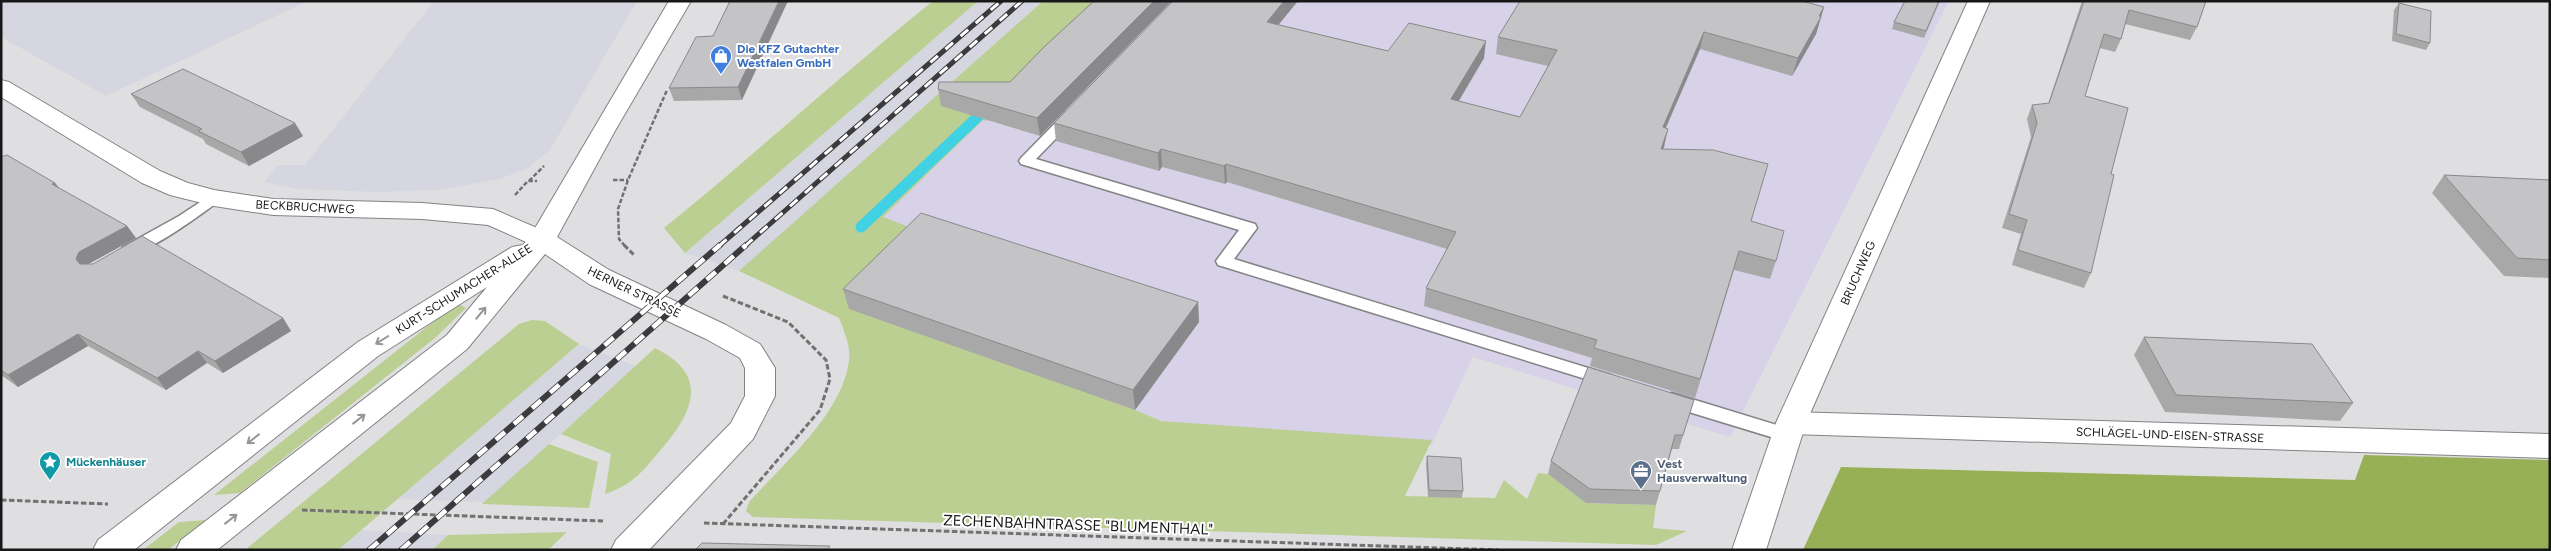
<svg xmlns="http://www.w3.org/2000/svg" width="2551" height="551" font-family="Figtree,sans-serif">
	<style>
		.built { fill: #d6d6e0 }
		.industrial { fill: #d7d2e8 }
		.green { fill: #bccf92 }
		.forest { fill: #98b055 }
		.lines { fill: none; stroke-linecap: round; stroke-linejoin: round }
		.stream { stroke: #40d1e4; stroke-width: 11 }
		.service-casing { stroke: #838386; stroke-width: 3 }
		.minor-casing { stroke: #838386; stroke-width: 2 }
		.tertiary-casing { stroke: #838386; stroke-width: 2 }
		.secondary-casing { stroke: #838386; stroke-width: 2 }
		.path-far1 { stroke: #727273; stroke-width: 2.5; stroke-dasharray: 4.5 2; stroke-linecap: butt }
		.path { stroke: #727273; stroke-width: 3; stroke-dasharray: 5.5 2.5; stroke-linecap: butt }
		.service { fill: #fff; fill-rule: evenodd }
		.minor { fill: #fff; fill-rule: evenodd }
		.tertiary { fill: #fff; fill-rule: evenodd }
		.secondary { fill: #fff; fill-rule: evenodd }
		.rail-far1-casing { stroke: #3b3b3d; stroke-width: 5 }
		.rail-casing { stroke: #3b3b3d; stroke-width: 6 }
		.rail-far1 { stroke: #fff; stroke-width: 3; stroke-dasharray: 10; stroke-linecap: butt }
		.rail { stroke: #fff; stroke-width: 4.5; stroke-dasharray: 12; stroke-linecap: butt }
		.wall { fill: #a9a8a9 }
		.shaded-wall { fill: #89888a }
		.building { fill: #c4c3c5; stroke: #89888a }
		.oneway { stroke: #979797 }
		.labels { text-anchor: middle; stroke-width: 4; stroke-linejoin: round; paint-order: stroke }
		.shop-label { font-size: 12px; font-weight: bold; fill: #366cbe; stroke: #fff; text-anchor: start }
		.street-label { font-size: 12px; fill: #171718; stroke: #fff }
		.culture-label { font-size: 12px; font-weight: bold; fill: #0d838f; stroke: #fff; text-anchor: start }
		.service-label { font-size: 12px; font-weight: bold; fill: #4e5e75; stroke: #fff; text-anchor: start }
		.near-street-label { font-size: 15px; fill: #171718; stroke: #fff }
	</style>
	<rect width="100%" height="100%" fill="#dfdfe1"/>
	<path class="built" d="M 1,1 L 308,1 L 106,96 L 1,37 Z
		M 434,1 L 637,1 L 550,150 L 528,168 L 500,179 L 438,190 L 376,192 L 296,189 L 264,182 L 278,165 L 305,165 Z
		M 978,1 L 1043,1 L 739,271 L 685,253 Z
		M 579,344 L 636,366 L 485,502 L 397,499 Z
		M 361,530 L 448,535 L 432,550 L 337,550 Z"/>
	<path class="industrial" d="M 1043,1 L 1949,1 L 1730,437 L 1473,357 L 1431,446 L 1163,426 L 739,271 Z"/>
	<path class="green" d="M 933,1 L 978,1 L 685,253 L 664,228 C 755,154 841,75 933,1 Z
		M 1043,1 L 1115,1 L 987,121 L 983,120 L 883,217 L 925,233 L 1135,410 L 1161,421 L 1432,440 L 1405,496 L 1495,498 L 1504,480 L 1527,499 L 1538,473 L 1548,474 L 1587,503 L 1656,505 L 1653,528 L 1687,531 L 1656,545 L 753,517 L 746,511 L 749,502 C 783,464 842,414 849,361 C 851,346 844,331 839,318 L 739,271 Z
		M 457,303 L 466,308 L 435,338 L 240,493 L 214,495 Z
		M 532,320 L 545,321 L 579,344 L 338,550 L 245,550 L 519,324 Z
		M 655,348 C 712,376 692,414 659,452 C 641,473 632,485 605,494 L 611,454 L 561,434 Z
		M 549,444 L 598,462 L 589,508 L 482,504 Z
		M 206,520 L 168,550 L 143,550 L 179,522 Z
		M 567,532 L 548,550 L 432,550 L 448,535 Z"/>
	<path class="forest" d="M 2364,455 L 2550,460 L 2550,550 L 1803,550 L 1841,467 L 2355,480 Z"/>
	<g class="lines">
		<path class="stream" d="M 861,227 L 988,107"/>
		<g class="service-casing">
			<path id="service" d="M 1071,111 L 1078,115 L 1076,118 L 1036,159 L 1255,224 L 1257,228 L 1234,259 L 1611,375 L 1614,379 L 1611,383 L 1605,385 L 1218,265 L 1216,261 L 1239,230 L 1021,164 L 1019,161 L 1021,158 L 1066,112 Z
				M 214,193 L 219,195 L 222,198 L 219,201 C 203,213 141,259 123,255 L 121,251 L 123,247 L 179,216 Z
				M 1672,393 L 1793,430 L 1796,435 L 1793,440 L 1787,442 L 1666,405 L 1663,400 L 1666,395 Z"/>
		</g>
		<g class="minor-casing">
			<path id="minor" d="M 1,80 L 9,82 L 160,171 L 188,183 L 214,190 L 273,199 L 422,203 L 493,209 L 551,234 L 555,240 L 551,246 L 542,249 L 488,225 L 422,219 L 273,215 L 214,206 L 170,195 L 142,183 L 1,97 Z
				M 1791,412 L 2550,434 L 2550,458 L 1791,434 L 1780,431 L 1776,423 L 1780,415 Z"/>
		</g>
		<g class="tertiary-casing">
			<path id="tertiary" d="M 1968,1 L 1990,1 L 1806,423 L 1766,550 L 1732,550 L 1776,423 Z"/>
		</g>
		<g class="secondary-casing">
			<path id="secondary" d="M 669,1 L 691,1 L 616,129 L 557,237 L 609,270 L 726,325 L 760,344 L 775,368 L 775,396 L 753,439 L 649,550 L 611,550 L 616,540 L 731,423 L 745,396 L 745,368 L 740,358 L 706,339 L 589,284 L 545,254 L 467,349 L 217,550 L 176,550 L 181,540 L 447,335 L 487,287 L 378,356 L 134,550 L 93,550 L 98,540 L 358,342 L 512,247 L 523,245 L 531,235 Z"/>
		</g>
		<path class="path-far1" d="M 613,180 L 628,180
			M 529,181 L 544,166
			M 515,195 L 528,181 L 537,181
			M 625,246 L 619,239 L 618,209 L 628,180 L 667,90"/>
		<path class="path" d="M 624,245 L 634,255
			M 723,296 L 788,322 L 826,360 L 830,379 L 820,410 L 723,524
			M 1,500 L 108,504
			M 302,510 L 603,521
			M 704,523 L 1499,550"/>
		<use href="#service" class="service"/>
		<use href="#minor" class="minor"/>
		<use href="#tertiary" class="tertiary"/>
		<use href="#secondary" class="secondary"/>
		<g class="rail-far1-casing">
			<path id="rail-far1" d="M 719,246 L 1001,1
				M 745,246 L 1022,1"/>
		</g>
		<g class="rail-casing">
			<path id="rail" d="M 369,550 L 720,245
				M 401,550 L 746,245"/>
		</g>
		<use href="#rail-far1" class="rail-far1"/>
		<use href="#rail" class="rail"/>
	</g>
	<path class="wall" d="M 730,1 L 742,100 L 674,101 L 669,88 L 713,36 Z
		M 1094,1 L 1040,136 L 941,106 L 938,89 L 1010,82 Z
		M 1905,1 L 1940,1 L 1924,38 L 1892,29 L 1894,22 Z
		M 2082,1 L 2206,1 L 2197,27 L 2190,40 L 2125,24 L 2121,39 L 2115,52 L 2100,48 L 2085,96 L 2111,174 L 2091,273 L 2084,288 L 2012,265 L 2021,234 L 2002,228 L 2031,137 L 2027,119 L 2032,105 L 2048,104 Z
		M 2399,3 L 2430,43 L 2426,50 L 2392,41 L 2394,10 Z
		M 1824,7 L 1816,34 L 1792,76 L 1700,49 L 1666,128 L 1664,147 L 1663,149 L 1751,221 L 1776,261 L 1770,279 L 1734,270 L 1695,398 L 1590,366 L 1592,358 L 1424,306 L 1426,288 L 1447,249 L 1227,182 L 1225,184 L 1162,167 L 1159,171 L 1056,141 L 1054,123 L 1279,25 L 1388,51 L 1484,58 L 1459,101 L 1520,117 L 1548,66 L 1496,54 L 1498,37 Z
		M 131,94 L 303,136 L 249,166 L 206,144 L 203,139 L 140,107 Z
		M 1,157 L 55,183 L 60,189 L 127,226 L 136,238 L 89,264 L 283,318 L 291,331 L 223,373 L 207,363 L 166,390 L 88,346 L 18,387 L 1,375 Z
		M 2444,175 L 2550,180 L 2550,278 L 2504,276 L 2432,193 Z
		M 843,289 L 1198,302 L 1199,322 L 1135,410 L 849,309 Z
		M 2144,337 L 2353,403 L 2340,421 L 2165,412 L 2134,355 Z
		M 1694,400 L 1679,449 L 1672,449 L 1656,505 L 1586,503 L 1548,474 L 1551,461 Z
		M 1427,456 L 1463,491 L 1462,498 L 1428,497 L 1426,464 Z"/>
	<path class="shaded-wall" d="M 779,1 L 788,1 L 742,100 L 738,87 Z
		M 1154,1 L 1172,1 L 1040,136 L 1037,118 Z
		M 1284,1 L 1298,1 L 1267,39 L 1267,22 Z
		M 1824,7 L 1816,34 L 1792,76 L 1798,58 Z
		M 1704,32 L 1700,49 L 1658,145 L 1663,127 Z
		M 1486,41 L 1484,58 L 1449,117 L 1451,99 Z
		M 295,123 L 303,136 L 249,166 L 241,152 Z
		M 1668,129 L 1664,147 L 1656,167 L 1661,149 Z
		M 1161,149 L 1162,167 L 1159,171 L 1158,153 Z
		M 1226,164 L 1227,182 L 1225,184 L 1224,166 Z
		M 55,183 L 64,195 L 52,184 Z
		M 127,226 L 136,238 L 88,264 L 85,271 L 76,259 L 79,252 Z
		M 1198,302 L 1199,322 L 1135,410 L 1133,390 Z
		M 283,318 L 291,331 L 223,373 L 215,361 Z
		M 78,334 L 88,346 L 18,387 L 8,375 Z
		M 198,351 L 207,363 L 166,390 L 157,378 Z"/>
	<path class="building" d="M 730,1 L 779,1 L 738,87 L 669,88 L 696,37 L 713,36 Z
		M 1094,1 L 1154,1 L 1037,118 L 938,89 L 939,82 L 1010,82 L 1044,47 Z
		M 1173,1 L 1284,1 L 1267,22 L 1388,51 L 1409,23 L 1486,41 L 1451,99 L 1520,117 L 1557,50 L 1498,37 L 1520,1 L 1802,1 L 1824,7 L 1819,16 L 1821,17 L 1798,58 L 1704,32 L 1663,127 L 1668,129 L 1661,149 L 1713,150 L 1768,164 L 1751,221 L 1784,231 L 1776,261 L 1739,251 L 1700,379 L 1594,348 L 1597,340 L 1426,288 L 1456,232 L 1226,164 L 1224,166 L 1161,149 L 1158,153 L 1054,123 Z
		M 1905,1 L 1939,1 L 1926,31 L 1894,22 Z
		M 2084,1 L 2206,1 L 2197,27 L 2129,10 L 2121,39 L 2104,34 L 2085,96 L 2128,108 L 2111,174 L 2114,175 L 2091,273 L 2018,250 L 2027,220 L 2009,214 L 2037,123 L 2032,105 L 2049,103 Z
		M 2399,3 L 2431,11 L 2430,43 L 2396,34 Z
		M 183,69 L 295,123 L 241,152 L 198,131 L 202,129 L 131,94 Z
		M 7,155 L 55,183 L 52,184 L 127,226 L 79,252 L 76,259 L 80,264 L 93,264 L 142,236 L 283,318 L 215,361 L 198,351 L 157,378 L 78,334 L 8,375 L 1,370 L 1,157 Z
		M 2444,175 L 2550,180 L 2550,260 L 2517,258 Z
		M 921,213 L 1198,302 L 1133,390 L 843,289 Z
		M 2144,337 L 2312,344 L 2353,403 L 2176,395 Z
		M 1588,367 L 1694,400 L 1683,435 L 1675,435 L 1660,491 L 1590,489 L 1551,461 Z
		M 1427,456 L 1461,458 L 1463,491 L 1429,490 Z
		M 702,543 L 830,546 L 827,550 L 695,550 Z"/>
	<defs><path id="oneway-shaft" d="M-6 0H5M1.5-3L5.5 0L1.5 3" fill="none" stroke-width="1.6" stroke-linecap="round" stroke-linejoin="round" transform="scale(1.25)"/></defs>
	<g class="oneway">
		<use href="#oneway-shaft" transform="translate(481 313) rotate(-50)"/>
		<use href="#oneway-shaft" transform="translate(382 340) rotate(148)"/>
		<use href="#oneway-shaft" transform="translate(359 419) rotate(-38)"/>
		<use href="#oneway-shaft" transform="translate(253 439) rotate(142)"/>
		<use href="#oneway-shaft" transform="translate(231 519) rotate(-38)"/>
	</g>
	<defs>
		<g id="shop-pin" transform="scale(1.125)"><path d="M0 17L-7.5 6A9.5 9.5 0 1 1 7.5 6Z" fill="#3f7fe0" stroke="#fff"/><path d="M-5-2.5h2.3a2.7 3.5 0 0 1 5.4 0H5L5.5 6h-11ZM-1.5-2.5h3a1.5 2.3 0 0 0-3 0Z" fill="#fff"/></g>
		<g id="sight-pin" transform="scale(1.125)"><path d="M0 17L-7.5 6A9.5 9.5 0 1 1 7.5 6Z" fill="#0f9aa8" stroke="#fff"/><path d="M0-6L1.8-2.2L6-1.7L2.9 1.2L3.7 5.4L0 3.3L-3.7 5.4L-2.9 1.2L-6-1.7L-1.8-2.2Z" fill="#fff"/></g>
		<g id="office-pin" transform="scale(1.125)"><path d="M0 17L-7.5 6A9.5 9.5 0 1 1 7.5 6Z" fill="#5c6f8a" stroke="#fff"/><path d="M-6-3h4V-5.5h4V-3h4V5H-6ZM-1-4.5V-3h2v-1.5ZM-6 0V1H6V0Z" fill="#fff"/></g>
	</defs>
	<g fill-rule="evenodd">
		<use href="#shop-pin" x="721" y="56"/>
		<use href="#sight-pin" x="50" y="462"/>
		<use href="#office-pin" x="1641" y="471"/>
	</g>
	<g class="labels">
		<g class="shop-label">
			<text x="737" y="53">Die KFZ Gutachter<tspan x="737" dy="14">Westfalen GmbH</tspan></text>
		</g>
		<g class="street-label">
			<text transform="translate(305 207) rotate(3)" y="4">BECKBRUCHWEG</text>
			<text transform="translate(1858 273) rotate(-66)" y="4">BRUCHWEG</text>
			<text transform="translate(464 289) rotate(-32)" y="4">KURT-SCHUMACHER-ALLEE</text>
			<text transform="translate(634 292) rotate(26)" y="4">HERNER STRASSE</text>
			<text transform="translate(2170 435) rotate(2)" y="4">SCHLÄGEL-UND-EISEN-STRASSE</text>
		</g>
		<g class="culture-label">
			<text x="66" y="466">Mückenhäuser</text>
		</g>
		<g class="service-label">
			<text x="1657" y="468">Vest<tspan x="1657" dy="14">Hausverwaltung</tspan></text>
		</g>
		<g class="near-street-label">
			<text transform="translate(1078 525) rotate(2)" y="5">ZECHENBAHNTRASSE "BLUMENTHAL"</text>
		</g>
	</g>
	<rect width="2551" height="551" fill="none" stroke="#171718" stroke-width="5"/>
</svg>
